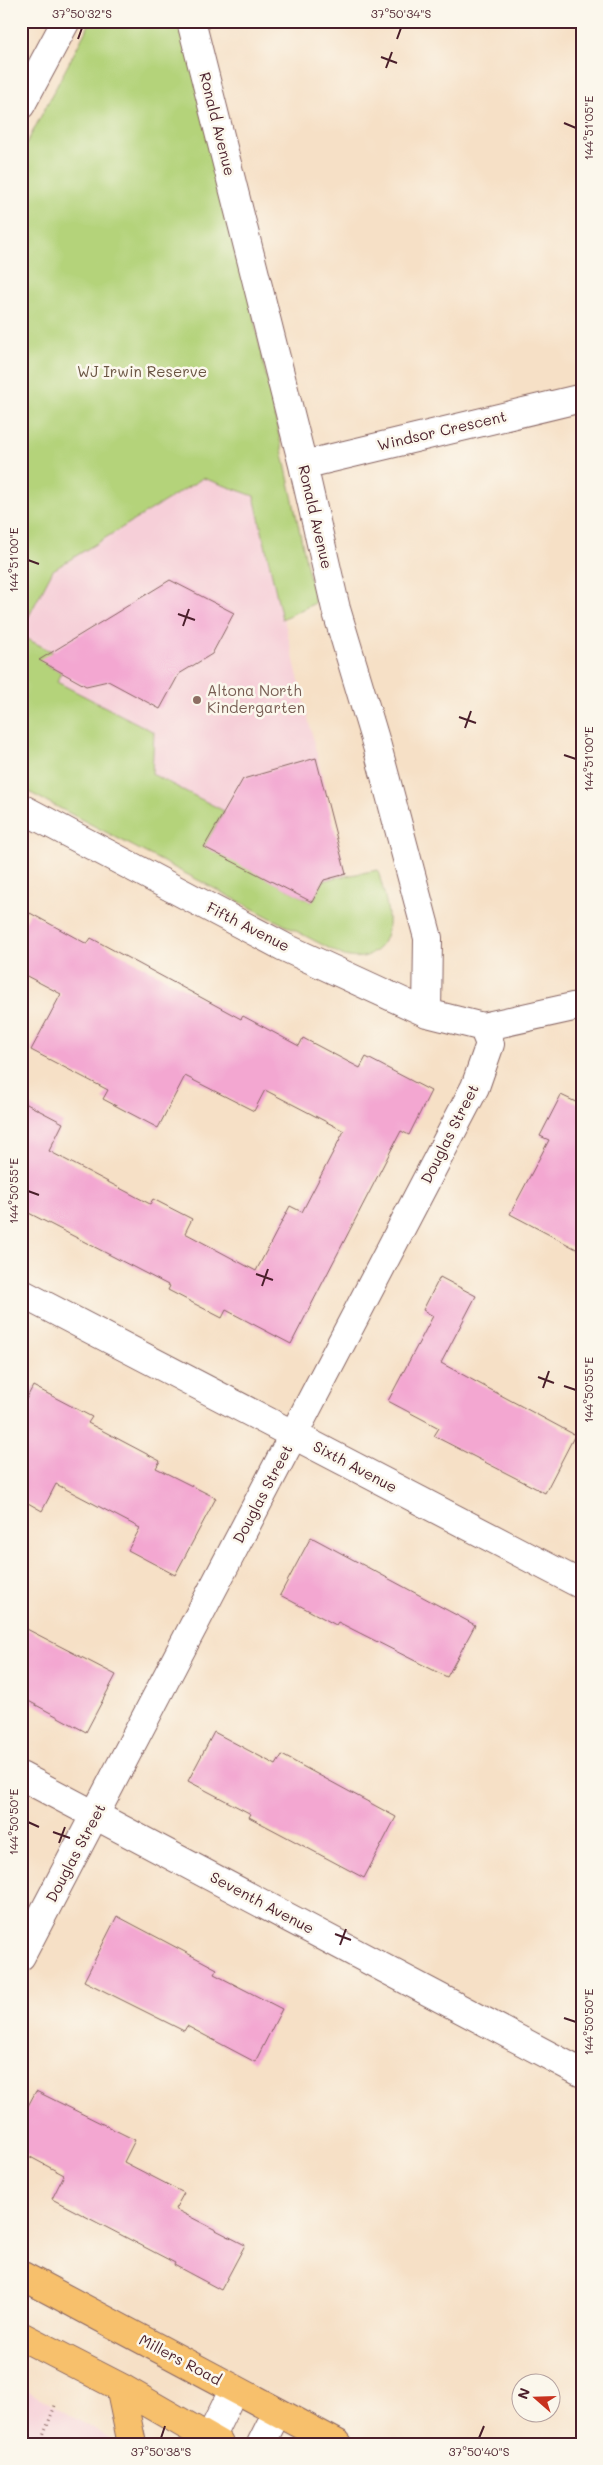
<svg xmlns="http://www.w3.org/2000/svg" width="603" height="2465" font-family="Mali,sans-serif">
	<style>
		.built { fill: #f6cfd8 }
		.green { fill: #b4d37a; stroke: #7f7952 }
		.building { fill: #f3a7d1 }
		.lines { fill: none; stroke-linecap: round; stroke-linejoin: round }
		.street-casing { stroke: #866361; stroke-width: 30 }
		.primary-casing { stroke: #866361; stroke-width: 30 }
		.path { stroke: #866361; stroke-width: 3; stroke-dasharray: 1 4; stroke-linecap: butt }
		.street { stroke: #fff; stroke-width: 28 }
		.primary { stroke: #f7c06c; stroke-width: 28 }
		.ticks { fill: none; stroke: #4a1f2b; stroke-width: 2 }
		.education-dot { fill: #8d6e63; stroke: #fbf7ec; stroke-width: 2 }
		.labels { text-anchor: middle; stroke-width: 5; stroke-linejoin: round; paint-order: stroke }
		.street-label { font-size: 15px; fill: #4a1f2b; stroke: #fbf7ec }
		.park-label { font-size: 15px; fill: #6a5543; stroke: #fbf7ec }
		.education-label { font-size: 15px; fill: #785e54; stroke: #fbf7ec; text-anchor: start }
		.neatline { fill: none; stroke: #4a1f2b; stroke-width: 2 }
		.ticks-label { font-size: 12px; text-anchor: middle; fill: #4a1f2b }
	</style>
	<rect width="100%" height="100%" fill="#fbf7ec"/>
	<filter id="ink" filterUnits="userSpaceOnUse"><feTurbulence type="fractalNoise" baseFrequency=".02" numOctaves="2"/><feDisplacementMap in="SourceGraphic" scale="10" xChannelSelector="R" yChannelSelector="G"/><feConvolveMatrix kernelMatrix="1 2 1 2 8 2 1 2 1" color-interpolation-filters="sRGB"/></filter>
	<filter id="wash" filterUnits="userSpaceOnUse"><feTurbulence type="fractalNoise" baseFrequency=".0096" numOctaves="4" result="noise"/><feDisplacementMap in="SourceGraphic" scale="20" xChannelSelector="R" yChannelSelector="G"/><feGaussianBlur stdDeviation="1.12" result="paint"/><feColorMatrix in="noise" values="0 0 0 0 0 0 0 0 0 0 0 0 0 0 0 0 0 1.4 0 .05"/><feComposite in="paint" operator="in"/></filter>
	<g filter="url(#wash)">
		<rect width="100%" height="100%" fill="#f6e0c6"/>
		<path class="built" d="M 203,478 L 254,496 L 346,874 L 324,880 L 312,902 L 204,847 L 224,811 L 152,774 L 154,732 L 56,682 L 47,665 L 53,652 L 21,636 L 21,631 L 52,570 Z
			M 21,2387 L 106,2436 L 114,2444 L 21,2444 Z"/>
		<path class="green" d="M 91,21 L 190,21 L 315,603 L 282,619 L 254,496 L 203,478 L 53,570 L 21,631 L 21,154 Z
			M 21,636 L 53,652 L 47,665 L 61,672 L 57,682 L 154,732 L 152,774 L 224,811 L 205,846 L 312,902 L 324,880 L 378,870 C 384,896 401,937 371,954 C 361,959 354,958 344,956 L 21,788 Z"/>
		<g id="blocks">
			<path class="building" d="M 170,580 L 234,613 L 212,654 L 179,674 L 160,709 L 108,681 L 86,686 L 39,660 Z
				M 316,758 L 346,874 L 324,880 L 312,902 L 204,847 L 243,779 Z
				M 30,913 L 87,944 L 91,938 L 241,1019 L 243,1016 L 299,1046 L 303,1038 L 360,1068 L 366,1057 L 431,1091 L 409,1135 L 401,1131 L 291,1344 L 226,1310 L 222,1318 L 168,1290 L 170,1286 L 21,1209 L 21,1101 L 63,1123 L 49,1151 L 150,1204 L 153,1199 L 192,1219 L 185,1233 L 256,1271 L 290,1206 L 302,1212 L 344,1131 L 265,1090 L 254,1111 L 185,1076 L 158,1128 L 103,1099 L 108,1090 L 31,1050 L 61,994 L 21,973 L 21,929 Z
				M 561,1095 L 582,1105 L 582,1252 L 510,1214 L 549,1140 L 540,1136 Z
				M 440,1277 L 476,1296 L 441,1363 L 575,1435 L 545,1493 L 434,1436 L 439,1428 L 388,1401 L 433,1316 L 423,1310 Z
				M 33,1386 L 92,1417 L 88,1423 L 160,1461 L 156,1468 L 216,1498 L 175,1575 L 128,1550 L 140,1528 L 56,1484 L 42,1511 L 21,1499 L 21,1409 Z
				M 311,1537 L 475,1625 L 447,1677 L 338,1622 L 336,1625 L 280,1595 Z
				M 21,1626 L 116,1675 L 86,1732 L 21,1697 Z
				M 214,1732 L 276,1765 L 282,1755 L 396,1817 L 364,1878 L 249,1817 L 251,1814 L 188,1781 Z
				M 117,1916 L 217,1969 L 214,1974 L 282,2009 L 255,2062 L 187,2026 L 184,2031 L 84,1981 Z
				M 36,2091 L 135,2140 L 124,2162 L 184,2193 L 175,2209 L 245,2245 L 221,2290 L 174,2265 L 175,2263 L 52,2199 L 64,2175 L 21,2152 L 21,2119 Z"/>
		</g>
	</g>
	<g filter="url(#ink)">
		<use href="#blocks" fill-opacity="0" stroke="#866361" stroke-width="1"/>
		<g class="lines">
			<g class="street-casing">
				<path id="street" d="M 191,21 L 303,465 L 336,609 L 377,746 L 428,938 L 427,1013
					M 21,105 L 66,21
					M 303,465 L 582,398
					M 21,808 L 284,947 L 427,1013 L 483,1027 L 582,1005
					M 21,1293 L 582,1585
					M 21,1776 L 582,2073
					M 21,1956 L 475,1087 L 490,1044 L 483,1027
					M 207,2444 L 234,2389
					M 261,2444 L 277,2412"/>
			</g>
			<g class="primary-casing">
				<path id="primary" d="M 21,2275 L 338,2444
					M 21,2336 L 120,2387 L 219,2444
					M 120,2387 L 132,2444"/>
			</g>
			<path class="path" d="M 40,2444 L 56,2403"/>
			<use href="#street" class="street"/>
			<use href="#primary" class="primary"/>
		</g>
	</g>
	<path class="ticks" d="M 78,39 L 82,28M 397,39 L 401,28M 381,57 L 397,63M 386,68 L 392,52M 564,123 L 576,128M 28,560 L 39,564M 178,614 L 195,620M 183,626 L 189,609M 459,717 L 476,723M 465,728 L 471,711M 564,755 L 576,759M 28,1191 L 39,1195M 256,1274 L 273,1280M 262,1286 L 268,1269M 538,1377 L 554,1383M 564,1386 L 576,1390M 543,1388 L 549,1371M 28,1822 L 39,1827M 53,1832 L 70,1838M 59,1843 L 65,1827M 335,1934 L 351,1940M 340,1945 L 346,1929M 564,2018 L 576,2022M 161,2438 L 165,2426M 479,2438 L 484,2426"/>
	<circle class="education-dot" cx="197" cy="700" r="5"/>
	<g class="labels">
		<g class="street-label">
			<text transform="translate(217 124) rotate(76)" y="5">Ronald Avenue</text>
			<text transform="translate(442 431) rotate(-13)" y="5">Windsor Crescent</text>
			<text transform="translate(315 517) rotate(77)" y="5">Ronald Avenue</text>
			<text transform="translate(248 927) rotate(27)" y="5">Fifth Avenue</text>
			<text transform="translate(450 1134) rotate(-63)" y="5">Douglas Street</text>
			<text transform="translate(355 1467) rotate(28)" y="5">Sixth Avenue</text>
			<text transform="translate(263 1494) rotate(-62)" y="5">Douglas Street</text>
			<text transform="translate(76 1853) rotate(-62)" y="5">Douglas Street</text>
			<text transform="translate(262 1903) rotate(28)" y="5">Seventh Avenue</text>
			<text transform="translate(180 2360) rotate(28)" y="5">Millers Road</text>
		</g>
		<g class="park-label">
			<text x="142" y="377">WJ Irwin Reserve</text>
		</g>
		<g class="education-label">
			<text x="207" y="696">Altona North<tspan x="207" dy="17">Kindergarten</tspan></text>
		</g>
	</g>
	<rect width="603" height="2465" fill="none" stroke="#fbf7ec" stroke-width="55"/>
	<g transform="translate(536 2398) rotate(290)"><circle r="24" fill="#fbf7ec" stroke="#b4a19f"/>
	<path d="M0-4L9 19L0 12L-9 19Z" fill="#c8321e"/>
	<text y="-8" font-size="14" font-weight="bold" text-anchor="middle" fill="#4a1f2b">N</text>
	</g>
	<rect x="28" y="28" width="548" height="2410" class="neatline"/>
	<g class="ticks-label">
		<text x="82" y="18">37°50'32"S</text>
		<text x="401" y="18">37°50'34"S</text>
		<text transform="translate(589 128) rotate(-90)" y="4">144°51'05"E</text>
		<text transform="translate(14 560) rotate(-90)" y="4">144°51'00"E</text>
		<text transform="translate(589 759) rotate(-90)" y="4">144°51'00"E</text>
		<text transform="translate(14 1191) rotate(-90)" y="4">144°50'55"E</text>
		<text transform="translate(589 1390) rotate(-90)" y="4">144°50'55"E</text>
		<text transform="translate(14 1822) rotate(-90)" y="4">144°50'50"E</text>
		<text transform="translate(589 2022) rotate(-90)" y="4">144°50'50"E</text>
		<text x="161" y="2456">37°50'38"S</text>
		<text x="479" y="2456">37°50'40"S</text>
	</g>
</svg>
